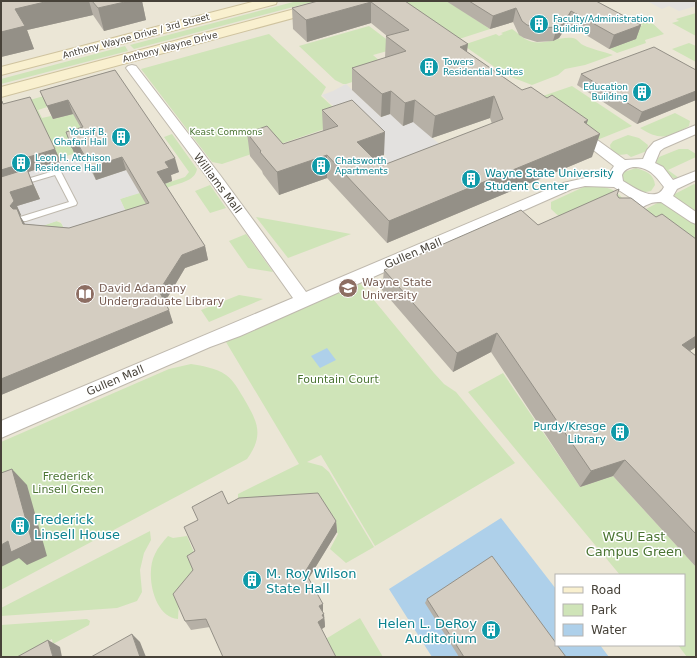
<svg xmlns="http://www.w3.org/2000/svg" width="697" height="658" font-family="'DejaVu Sans',sans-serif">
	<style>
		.education { fill: #ebe6d6; fill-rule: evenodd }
		.green { fill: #cfe4b8 }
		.parking { fill: #e3e1df }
		.water { fill: #aed0ea }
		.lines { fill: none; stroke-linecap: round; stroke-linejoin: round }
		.lane-casing { stroke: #bfb9ae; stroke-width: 2 }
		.street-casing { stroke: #bfb9ae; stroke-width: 2 }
		.secondary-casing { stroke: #cfc39f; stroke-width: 2 }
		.lane { fill: #fff; fill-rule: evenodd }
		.street { fill: #fff; fill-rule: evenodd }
		.secondary { fill: #f9f0cf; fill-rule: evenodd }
		.wall { fill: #b6b0a6 }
		.shaded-wall { fill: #949087 }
		.building { fill: #d4cdc1; stroke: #949087 }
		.labels { text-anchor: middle; stroke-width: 3; stroke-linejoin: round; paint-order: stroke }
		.far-culture-label { font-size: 9px; fill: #0d838f; stroke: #fff; text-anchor: start }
		.far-street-label { font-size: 9px; fill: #474239; stroke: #fff }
		.far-park-label { font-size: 9px; fill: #4a7432; stroke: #fff }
		.culture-label { font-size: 11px; fill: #0d838f; stroke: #fff; text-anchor: start }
		.street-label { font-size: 11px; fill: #474239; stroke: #fff }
		.education-label { font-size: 11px; fill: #785e54; stroke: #fff; text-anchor: start }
		.park-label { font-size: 11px; fill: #4a7432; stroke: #fff }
		.near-culture-label { font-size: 13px; fill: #0d838f; stroke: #fff; text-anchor: start }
		.near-park-label { font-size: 13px; fill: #4a7432; stroke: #fff }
	</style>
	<rect width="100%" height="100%" fill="#f4f1eb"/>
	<path class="education" d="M 1,1 L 696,1 L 696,657 L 1,657 ZM 556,575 L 684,575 L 684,645 L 556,645 Z"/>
	<path class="green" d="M 297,1 L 316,1 L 134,49 L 130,45 Z
		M 404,1 L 447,1 L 490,29 L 456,40 Z
		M 696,13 L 696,36 L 672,23 L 679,21 L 676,19 Z
		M 641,18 L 650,21 L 664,34 L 645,40 L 646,43 L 617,53 L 608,48 L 633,39 L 611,26 L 643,26 L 633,20 Z
		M 369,26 L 398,48 L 373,55 L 390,70 L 346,84 L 343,84 L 335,80 L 299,46 Z
		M 512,29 C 517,32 520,36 525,39 C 541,48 556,36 573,38 C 578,39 579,43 583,45 C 593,50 603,51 613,55 L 585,65 L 565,69 L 558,75 L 532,85 L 506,75 L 463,45 L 496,34 L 499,36 L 503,34 L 501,33 Z
		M 269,34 L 326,87 L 321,96 L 348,121 L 222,164 L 212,162 L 141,69 Z
		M 689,43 L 696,46 L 696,62 L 672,49 Z
		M 125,46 L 128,51 L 1,84 L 1,79 Z
		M 572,86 L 632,126 L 597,140 L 537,98 Z
		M 69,89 L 46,104 L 47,107 L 38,110 L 42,118 L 51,116 L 53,119 L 98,107 L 80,152 L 59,158 L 1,108 Z
		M 675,113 L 690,121 L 689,126 C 669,138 660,141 640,128 Z
		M 172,134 L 197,169 C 195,182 177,183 167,188 L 173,210 L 75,242 L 37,228 L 56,221 L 61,223 L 67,232 L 126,212 L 120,199 L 185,177 L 189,172 L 164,137 Z
		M 628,135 L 639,138 L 648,145 L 647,151 L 631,157 L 627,154 C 619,156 611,155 610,145 L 613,141 Z
		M 679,149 L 688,149 L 696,154 L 696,157 L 668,170 L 679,178 L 676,180 L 660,168 L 656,162 L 659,157 Z
		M 636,168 C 646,171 654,174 655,185 L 651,191 L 640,193 L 624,183 L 622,174 L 624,172 Z
		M 694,184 L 696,185 L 696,268 L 644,210 Z
		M 210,185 L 226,208 L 210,213 L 195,191 Z
		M 588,185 C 602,186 616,187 624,201 L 570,227 L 551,209 L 551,202 Z
		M 256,217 L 351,234 L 288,258 Z
		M 246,234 L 273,272 L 248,268 L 229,241 Z
		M 359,282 L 434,373 L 444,384 L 456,392 L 515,463 L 375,546 L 321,455 L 307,462 L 322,466 L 329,472 L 374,547 L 346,563 L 330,549 L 338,534 L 317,499 L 238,503 L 238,494 L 244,491 L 299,464 L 226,342 Z
		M 239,295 L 263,299 L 209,322 L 201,310 Z
		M 191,364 C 203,366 216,368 226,375 C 234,381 238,389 243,397 C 257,421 265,434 247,459 L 1,590 L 1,442 L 169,369 Z
		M 503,373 L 580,487 L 613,476 L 696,567 L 696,657 L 687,657 L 678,645 L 684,645 L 684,575 L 620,575 L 468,392 Z
		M 150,531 L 151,540 L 144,553 L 140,570 L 142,592 L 137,601 L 117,608 L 1,616 L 1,608 Z
		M 168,536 L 173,538 L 187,536 L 198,562 L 196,580 L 179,601 L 178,619 C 153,617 145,572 155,554 C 158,547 163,542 168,536 Z
		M 360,618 L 383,657 L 333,657 L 324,640 Z
		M 87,619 L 90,621 L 89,625 L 53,644 L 52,639 L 19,657 L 1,657 L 1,625 Z"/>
	<path class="parking" d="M 647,1 L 696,1 L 696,6 L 679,11 L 669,6 L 662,9 Z
		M 346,84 L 381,117 L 390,114 L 440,112 L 430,136 L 450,153 L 332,175 L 386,156 L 322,95 L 333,91 Z
		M 76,158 L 78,161 L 85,159 L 96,180 L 126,170 L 140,193 L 120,199 L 126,212 L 66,233 L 60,220 L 27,231 L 17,206 L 40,198 L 28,171 Z"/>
	<path class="water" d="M 327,348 L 336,360 L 320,368 L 311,356 Z
		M 501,518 L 556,589 L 556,645 L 600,645 L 609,657 L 432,657 L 389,589 Z"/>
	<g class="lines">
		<g class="lane-casing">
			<path id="lane" d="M 57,170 L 61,172 L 77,203 L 76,205 L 26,221 L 20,221 L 19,219 L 20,217 L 69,202 L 55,175 L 1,191 L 1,187 Z"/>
		</g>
		<g class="street-casing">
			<path id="street" d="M 132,65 L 136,66 L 220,175 L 306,292 L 563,183 L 585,178 L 609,178 L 608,175 L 614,166 L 574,135 L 572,132 L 574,129 L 582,129 L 625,160 L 643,159 L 647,150 L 654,142 L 696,125 L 696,134 L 664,148 L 660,151 L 655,163 L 663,167 L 673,180 L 696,171 L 696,180 L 677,189 L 673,196 L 696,212 L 696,224 L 691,222 L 661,202 C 657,202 653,202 649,204 C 638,208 626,220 614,216 L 612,213 L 614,210 L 634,200 L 614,187 L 585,186 L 572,189 L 240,336 L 210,347 L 1,438 L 1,421 L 293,298 L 210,181 L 126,68 L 128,66 ZM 633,167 C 649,167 655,175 664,187 C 656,204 633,187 623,181 L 622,175 C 624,170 628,168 633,167 Z"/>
		</g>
		<g class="secondary-casing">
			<path id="secondary" d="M 256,1 L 277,1 L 276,4 L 1,75 L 1,67 Z
				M 325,1 L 346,1 L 345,4 L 1,97 L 1,87 Z"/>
		</g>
		<use href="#lane" class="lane"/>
		<use href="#street" class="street"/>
		<use href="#secondary" class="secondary"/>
	</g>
	<path class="wall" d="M 1,1 L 142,1 L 146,20 L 104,31 L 93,15 L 27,30 L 34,49 L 1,57 Z
		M 318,1 L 405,1 L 467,52 L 522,90 L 547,98 L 586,124 L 592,157 L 387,243 L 327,178 L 279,195 L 263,174 L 262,171 L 250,156 L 247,133 L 283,144 L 323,131 L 322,110 L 384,155 L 374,159 L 381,166 L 492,124 L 490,118 L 432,138 L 413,122 L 403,126 L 390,114 L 381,117 L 352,90 L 352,68 L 385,58 L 386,36 L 387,36 L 371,23 L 307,42 L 293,29 L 292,8 Z
		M 446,1 L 596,1 L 641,25 L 636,39 L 609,49 L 568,24 L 559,38 L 553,41 L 537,42 L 524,38 L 519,35 L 513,22 L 490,29 Z
		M 115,70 L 179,172 L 171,175 L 172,181 L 165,184 L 205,246 L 208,260 L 185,268 L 165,302 L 173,323 L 1,395 L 4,104 L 55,149 L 61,162 L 28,172 L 40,199 L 17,206 L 21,215 L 20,216 L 25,224 L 69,228 L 146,204 L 126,170 L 96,180 L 85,159 L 78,162 L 66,132 L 81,128 L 73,114 L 53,119 L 40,91 Z
		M 696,70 L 696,100 L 637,124 L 577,85 L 581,74 Z
		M 617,195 L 619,198 L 696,239 L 696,347 L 690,351 L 696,356 L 696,567 L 613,476 L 580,487 L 491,352 L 453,372 L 382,290 L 384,270 L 538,225 Z
		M 198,520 L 336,521 L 337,532 L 309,578 L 323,613 L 325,623 L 325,627 L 210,627 L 191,630 L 185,621 L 193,570 Z
		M 427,599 L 566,657 L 459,657 L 425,603 Z"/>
	<path class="shaded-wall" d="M 1,1 L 89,1 L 93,15 L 27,30 L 34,49 L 1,57 Z
		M 129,1 L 142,1 L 146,20 L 104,31 L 98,8 Z
		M 371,2 L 371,23 L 307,42 L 306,20 Z
		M 516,8 L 513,22 L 490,29 L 493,16 Z
		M 571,11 L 568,24 L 559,38 L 553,41 L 557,27 Z
		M 641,25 L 636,39 L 609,49 L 614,35 Z
		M 468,44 L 465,66 L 460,47 Z
		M 391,91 L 390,114 L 381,117 L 382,94 Z
		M 696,91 L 696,100 L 637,124 L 642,112 Z
		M 494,96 L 490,118 L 432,138 L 435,116 Z
		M 68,100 L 73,114 L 53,119 L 47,106 Z
		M 415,100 L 413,122 L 403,126 L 405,103 Z
		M 588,120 L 580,142 L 600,134 L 592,157 L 387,243 L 389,221 Z
		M 385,132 L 384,155 L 357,165 L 357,142 Z
		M 79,146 L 85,159 L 78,162 L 72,148 Z
		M 55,149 L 61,162 L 28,172 L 40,199 L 17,206 L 21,215 L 20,216 L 24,222 L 30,238 L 10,206 L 1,186 L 1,170 L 22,159 Z
		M 327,155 L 327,178 L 279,195 L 277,172 Z
		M 122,157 L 126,170 L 96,180 L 91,167 Z
		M 175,158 L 179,172 L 171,175 L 172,181 L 161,185 L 157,172 L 165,162 Z
		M 205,246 L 208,260 L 185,268 L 163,305 L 159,291 L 182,255 Z
		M 169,310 L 173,323 L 1,395 L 1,379 Z
		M 497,333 L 491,352 L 453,372 L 457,353 Z
		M 696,336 L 696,347 L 669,364 L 682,345 Z
		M 625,460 L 613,476 L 580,487 L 591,471 Z
		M 12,469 L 27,485 L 47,556 L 27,565 L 19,558 L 1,567 L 1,545 L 8,541 Z
		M 336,521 L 337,532 L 307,581 L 305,572 Z
		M 323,604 L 323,613 L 320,615 L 319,606 Z
		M 324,614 L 325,627 L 319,631 L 318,622 L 322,615 Z
		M 132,634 L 140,642 L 146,657 L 140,657 Z
		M 48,640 L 60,647 L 62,657 L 53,657 Z"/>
	<path class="building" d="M 1,1 L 49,1 L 15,9 L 25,26 L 1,32 Z
		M 92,1 L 129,1 L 98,8 Z
		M 318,1 L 405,1 L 468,44 L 460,47 L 522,90 L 531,87 L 547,98 L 552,95 L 588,120 L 584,122 L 600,134 L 389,221 L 327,155 L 277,172 L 260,152 L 261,151 L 247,133 L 267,126 L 283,144 L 338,126 L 322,110 L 352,100 L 385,132 L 357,142 L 381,166 L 503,119 L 494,96 L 435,116 L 415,100 L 405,103 L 391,91 L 382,94 L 352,68 L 406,51 L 386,36 L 409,30 L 371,2 L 306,20 L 292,8 Z
		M 469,1 L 596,1 L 641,25 L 614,35 L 571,11 L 563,24 L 557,27 L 540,28 L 527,25 L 522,21 L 516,8 L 493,16 Z
		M 654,47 L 696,70 L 696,91 L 642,112 L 581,74 Z
		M 115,70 L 175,158 L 165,162 L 169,168 L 157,172 L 205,246 L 182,255 L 159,291 L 169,310 L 1,379 L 1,177 L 27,169 L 33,185 L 10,192 L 14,201 L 10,206 L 13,209 L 17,209 L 23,224 L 69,228 L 149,203 L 122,157 L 91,167 L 79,146 L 72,148 L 66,132 L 83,127 L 68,100 L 47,106 L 40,91 Z
		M 30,97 L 55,149 L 22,159 L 24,163 L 1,170 L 1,101 L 2,101 L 3,104 Z
		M 619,189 L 617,195 L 619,198 L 631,198 L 656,217 L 662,214 L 696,239 L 696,336 L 682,345 L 696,356 L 696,534 L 625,460 L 591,471 L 497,333 L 457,353 L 384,270 L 521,210 L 538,225 Z
		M 12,469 L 32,542 L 11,552 L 8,541 L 1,545 L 1,473 Z
		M 222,491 L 228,504 L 239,498 L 318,493 L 336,521 L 305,572 L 323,604 L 319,606 L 324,614 L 322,615 L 324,618 L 318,622 L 336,657 L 223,657 L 206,619 L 185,621 L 173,594 L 193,570 L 187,556 L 195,551 L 184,527 L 198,520 L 192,507 Z
		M 492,556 L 556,643 L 556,645 L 557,645 L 566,657 L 464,657 L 427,599 Z
		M 132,634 L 140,657 L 91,657 Z
		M 48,640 L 53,657 L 17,657 Z"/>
	<defs>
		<g id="building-disc" transform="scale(1)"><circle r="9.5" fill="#0f9aa8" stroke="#fff"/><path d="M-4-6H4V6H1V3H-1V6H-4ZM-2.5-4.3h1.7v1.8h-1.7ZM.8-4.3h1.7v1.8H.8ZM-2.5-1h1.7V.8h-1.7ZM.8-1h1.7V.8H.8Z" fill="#fff"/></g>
		<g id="university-disc" transform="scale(1)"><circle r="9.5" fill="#8d6e63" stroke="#fff"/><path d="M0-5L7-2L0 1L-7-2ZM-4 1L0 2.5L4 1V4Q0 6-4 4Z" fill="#fff"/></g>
		<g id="library-disc" transform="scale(1)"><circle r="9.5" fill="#8d6e63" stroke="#fff"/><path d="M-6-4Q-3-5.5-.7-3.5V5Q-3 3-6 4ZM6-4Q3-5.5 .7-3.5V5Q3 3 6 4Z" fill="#fff"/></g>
	</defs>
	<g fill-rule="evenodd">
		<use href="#building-disc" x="539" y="24"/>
		<use href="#building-disc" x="429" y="67"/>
		<use href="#building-disc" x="642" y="92"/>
		<use href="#building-disc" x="121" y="137"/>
		<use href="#building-disc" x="21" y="163"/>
		<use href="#building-disc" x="321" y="166"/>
		<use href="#building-disc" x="471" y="179"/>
		<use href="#university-disc" x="348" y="288"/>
		<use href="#library-disc" x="85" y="294"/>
		<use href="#building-disc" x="620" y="432"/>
		<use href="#building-disc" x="20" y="526"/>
		<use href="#building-disc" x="252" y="580"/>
		<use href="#building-disc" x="491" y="630"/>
	</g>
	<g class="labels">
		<g class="far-culture-label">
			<text x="553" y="22">Faculty/Administration<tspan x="553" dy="10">Building</tspan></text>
			<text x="443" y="65">Towers<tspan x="443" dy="10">Residential Suites</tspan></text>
			<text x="628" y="90" text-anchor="end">Education<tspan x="628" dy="10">Building</tspan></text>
			<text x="107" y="135" text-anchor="end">Yousif B.<tspan x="107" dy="10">Ghafari Hall</tspan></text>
			<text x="35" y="161">Leon H. Atchison<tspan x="35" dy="10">Residence Hall</tspan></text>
			<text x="335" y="164">Chatsworth<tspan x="335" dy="10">Apartments</tspan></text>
		</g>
		<g class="far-street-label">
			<text transform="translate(136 36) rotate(-15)" y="3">Anthony Wayne Drive / 3rd Street</text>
			<text transform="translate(170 47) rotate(-15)" y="3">Anthony Wayne Drive</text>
		</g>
		<g class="far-park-label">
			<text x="226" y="135">Keast Commons</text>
		</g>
		<g class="culture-label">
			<text x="485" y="177">Wayne State University<tspan x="485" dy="13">Student Center</tspan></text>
			<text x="606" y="430" text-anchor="end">Purdy/Kresge<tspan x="606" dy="13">Library</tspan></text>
		</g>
		<g class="street-label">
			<text transform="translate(218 183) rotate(53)" y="4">Williams Mall</text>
			<text transform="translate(413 253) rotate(-23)" y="4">Gullen Mall</text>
			<text transform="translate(115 380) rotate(-23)" y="4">Gullen Mall</text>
		</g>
		<g class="education-label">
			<text x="362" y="286">Wayne State<tspan x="362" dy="13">University</tspan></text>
			<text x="99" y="292">David Adamany<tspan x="99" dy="13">Undergraduate Library</tspan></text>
		</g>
		<g class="park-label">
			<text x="338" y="383">Fountain Court</text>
			<text x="68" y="480">Frederick<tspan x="68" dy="13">Linsell Green</tspan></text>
		</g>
		<g class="near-culture-label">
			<text x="34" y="524">Frederick<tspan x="34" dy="15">Linsell House</tspan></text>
			<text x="266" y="578">M. Roy Wilson<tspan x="266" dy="15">State Hall</tspan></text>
			<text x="477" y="628" text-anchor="end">Helen L. DeRoy<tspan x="477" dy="15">Auditorium</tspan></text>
		</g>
		<g class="near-park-label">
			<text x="634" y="541">WSU East<tspan x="634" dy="15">Campus Green</tspan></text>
		</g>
	</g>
	<rect width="697" height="658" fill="none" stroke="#474239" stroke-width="4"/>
	<rect x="555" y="574" width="130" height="72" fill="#ffffff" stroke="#b5b3b0"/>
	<rect x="563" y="587" width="20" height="6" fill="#f9f0cf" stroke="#b5b3b0"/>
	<text x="591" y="594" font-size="12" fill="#474239">Road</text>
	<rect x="563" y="604" width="20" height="12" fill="#cfe4b8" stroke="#b5b3b0"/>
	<text x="591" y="614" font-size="12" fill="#474239">Park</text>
	<rect x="563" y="624" width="20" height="12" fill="#aed0ea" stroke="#b5b3b0"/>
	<text x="591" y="634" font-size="12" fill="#474239">Water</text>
</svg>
